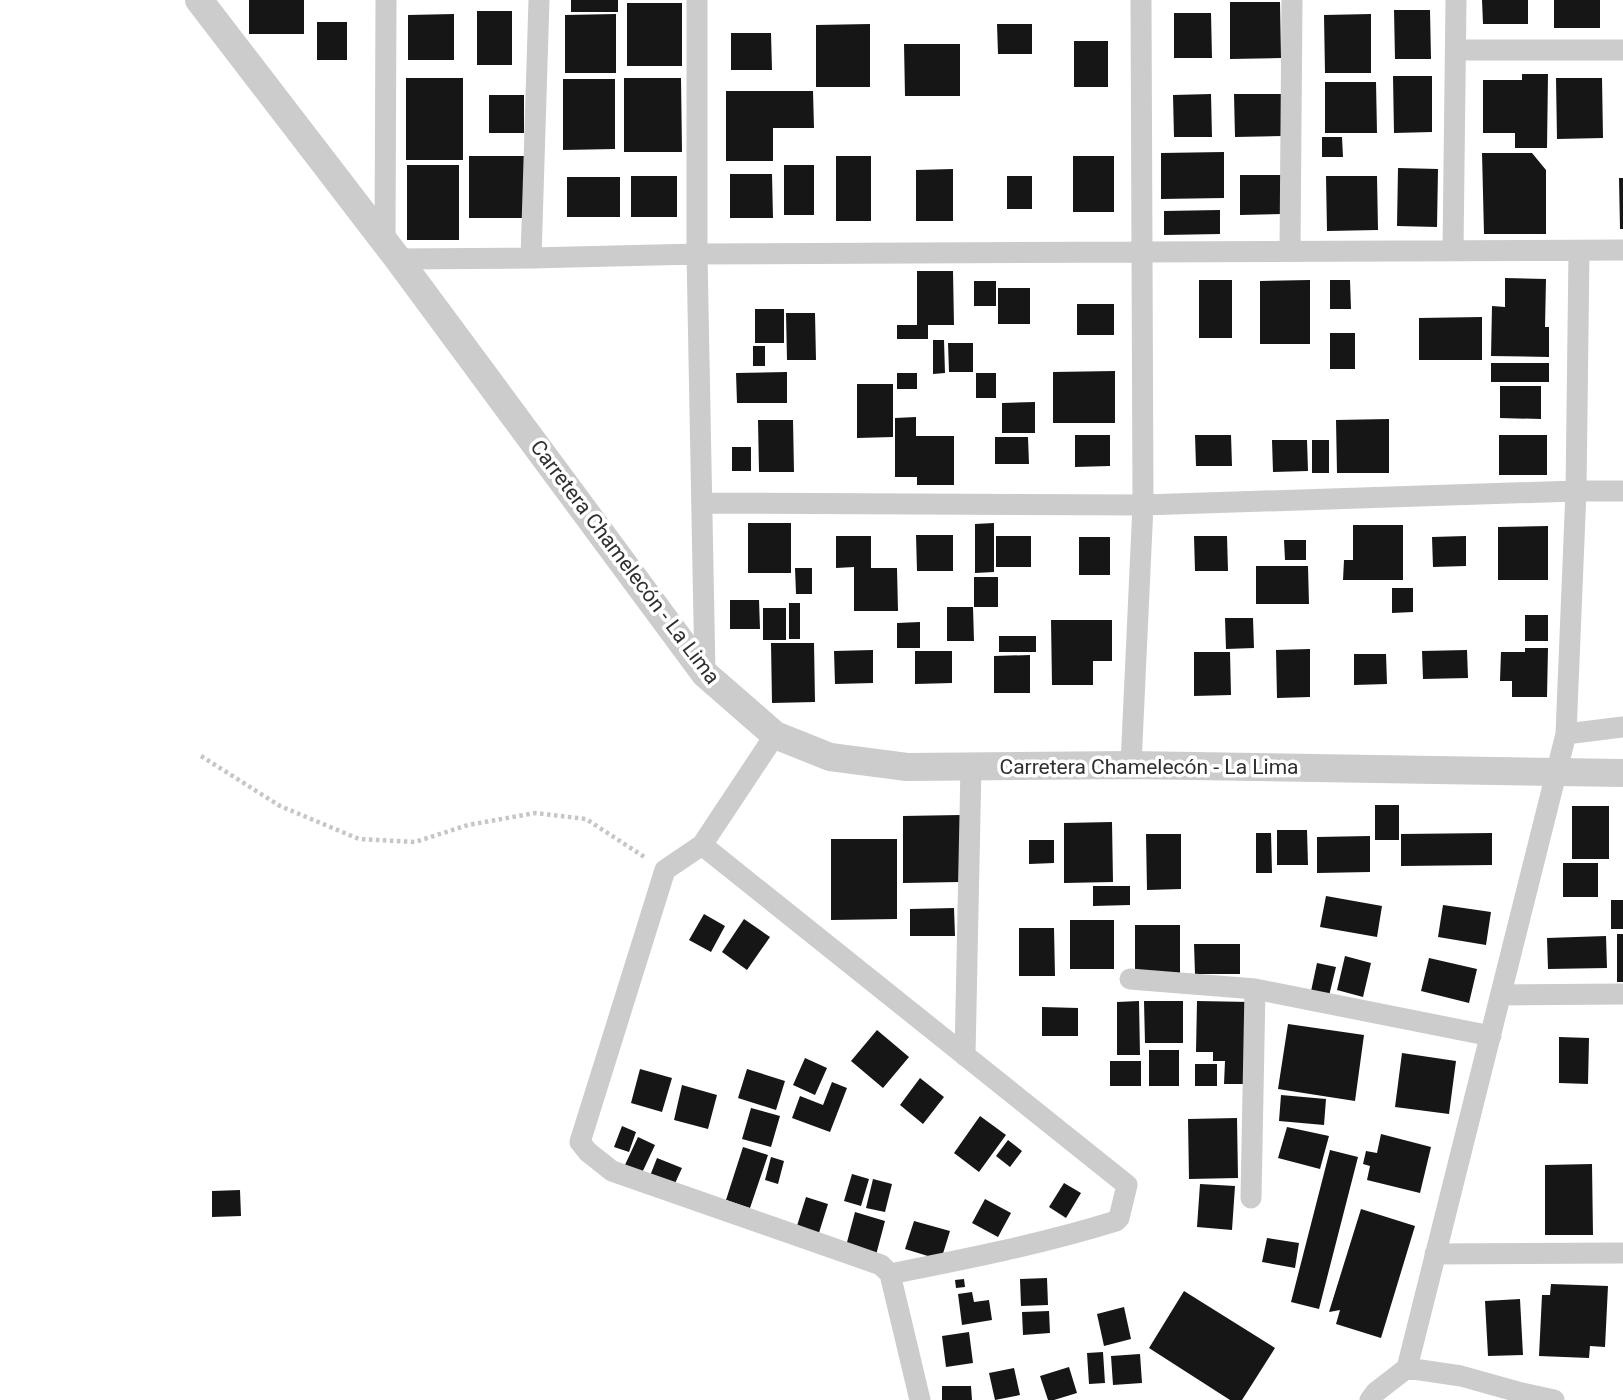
<svg xmlns="http://www.w3.org/2000/svg" width="1623" height="1400" font-family="Roboto,sans-serif">
	<style>
		.building { fill: #161616 }
		.lines { fill: none; stroke-linecap: round; stroke-linejoin: round }
		.path { stroke: #c6c6c6; stroke-width: 4.5; stroke-dasharray: 3.5 3.5; stroke-linecap: butt }
		.minor { stroke: #ccc; stroke-width: 21 }
		.tertiary { stroke: #ccc; stroke-width: 28 }
		.labels { text-anchor: middle; stroke-width: 7; stroke-linejoin: round; paint-order: stroke }
		.street-label { font-size: 21px; fill: #2f2f2f; stroke: #fff }
	</style>
	<rect width="100%" height="100%" fill="#fff"/>
	<path class="building" d="M 249,0 L 304,0 L 304,34 L 249,34 Z
		M 571,0 L 618,0 L 618,12 L 571,12 Z
		M 1482,0 L 1528,0 L 1528,24 L 1483,24 Z
		M 1554,0 L 1600,0 L 1600,28 L 1554,28 Z
		M 1230,2 L 1280,2 L 1281,58 L 1230,59 Z
		M 627,3 L 682,3 L 682,66 L 627,66 Z
		M 1394,10 L 1430,10 L 1431,59 L 1395,59 Z
		M 477,11 L 512,11 L 512,65 L 477,65 Z
		M 1174,13 L 1211,13 L 1212,58 L 1174,58 Z
		M 454,14 L 454,60 L 408,60 L 408,15 Z
		M 616,14 L 616,73 L 565,73 L 565,15 Z
		M 1371,14 L 1371,73 L 1325,73 L 1324,15 Z
		M 317,22 L 347,22 L 347,60 L 317,60 Z
		M 870,24 L 870,87 L 816,87 L 816,25 Z
		M 997,24 L 1032,24 L 1032,54 L 998,54 Z
		M 731,33 L 771,33 L 772,70 L 731,70 Z
		M 1074,41 L 1108,41 L 1108,87 L 1074,87 Z
		M 904,44 L 960,44 L 960,96 L 905,96 Z
		M 1522,74 L 1548,74 L 1547,148 L 1515,148 L 1515,133 L 1483,133 L 1483,80 L 1522,80 Z
		M 1393,76 L 1432,76 L 1432,132 L 1394,133 Z
		M 406,78 L 463,78 L 463,160 L 406,160 Z
		M 624,78 L 681,78 L 682,152 L 624,152 Z
		M 1556,78 L 1602,78 L 1603,138 L 1557,139 Z
		M 563,79 L 615,79 L 615,149 L 563,150 Z
		M 1325,82 L 1376,82 L 1377,133 L 1325,133 Z
		M 726,91 L 813,91 L 814,128 L 773,128 L 773,161 L 726,161 Z
		M 1211,94 L 1212,137 L 1174,137 L 1173,95 Z
		M 1234,94 L 1283,94 L 1283,136 L 1235,137 Z
		M 489,95 L 524,95 L 524,133 L 489,133 Z
		M 1322,137 L 1342,137 L 1343,157 L 1322,157 Z
		M 1224,152 L 1224,198 L 1161,199 L 1161,153 Z
		M 1482,153 L 1532,153 L 1546,170 L 1546,234 L 1484,234 Z
		M 469,156 L 525,156 L 525,218 L 469,218 Z
		M 836,156 L 871,156 L 871,221 L 836,221 Z
		M 1073,156 L 1114,156 L 1114,212 L 1073,212 Z
		M 407,165 L 459,165 L 459,240 L 407,240 Z
		M 784,165 L 814,165 L 814,215 L 784,215 Z
		M 1398,168 L 1438,169 L 1437,227 L 1397,226 Z
		M 953,169 L 953,221 L 916,221 L 916,170 Z
		M 730,174 L 772,174 L 773,218 L 730,218 Z
		M 1240,175 L 1283,175 L 1283,214 L 1240,215 Z
		M 631,176 L 677,176 L 677,217 L 631,217 Z
		M 1007,176 L 1032,176 L 1032,209 L 1007,209 Z
		M 1326,176 L 1377,176 L 1378,230 L 1327,231 Z
		M 567,177 L 620,177 L 620,217 L 567,217 Z
		M 1619,178 L 1623,178 L 1623,229 L 1620,229 Z
		M 1220,210 L 1220,234 L 1164,235 L 1164,211 Z
		M 917,271 L 953,271 L 954,325 L 928,325 L 928,339 L 897,339 L 897,325 L 917,325 Z
		M 1505,278 L 1546,279 L 1545,327 L 1549,327 L 1549,357 L 1491,356 L 1492,306 L 1505,307 Z
		M 1199,280 L 1232,280 L 1232,338 L 1199,338 Z
		M 1310,280 L 1310,344 L 1260,344 L 1260,281 Z
		M 1330,280 L 1350,280 L 1351,309 L 1330,309 Z
		M 974,281 L 996,281 L 996,306 L 974,306 Z
		M 998,288 L 1030,288 L 1030,324 L 998,324 Z
		M 1077,304 L 1114,304 L 1114,335 L 1077,335 Z
		M 755,309 L 784,309 L 784,343 L 755,343 Z
		M 786,313 L 815,313 L 816,360 L 787,360 Z
		M 1482,317 L 1482,360 L 1419,360 L 1419,318 Z
		M 1330,333 L 1355,333 L 1355,369 L 1330,369 Z
		M 933,340 L 944,340 L 945,373 L 933,374 Z
		M 948,343 L 973,343 L 973,372 L 949,372 Z
		M 753,346 L 765,346 L 765,366 L 753,366 Z
		M 1491,363 L 1549,363 L 1549,382 L 1491,382 Z
		M 1115,371 L 1115,423 L 1053,423 L 1053,372 Z
		M 787,372 L 787,403 L 737,403 L 736,373 Z
		M 897,373 L 917,373 L 917,389 L 897,389 Z
		M 976,373 L 996,373 L 996,398 L 976,398 Z
		M 857,384 L 893,384 L 893,437 L 857,438 Z
		M 1500,386 L 1541,386 L 1541,419 L 1500,418 Z
		M 1035,402 L 1035,433 L 1002,433 L 1002,403 Z
		M 916,417 L 916,436 L 954,436 L 954,485 L 917,485 L 917,477 L 895,477 L 895,418 Z
		M 1389,419 L 1389,473 L 1337,473 L 1336,420 Z
		M 758,420 L 793,420 L 794,472 L 759,472 Z
		M 1075,435 L 1110,435 L 1110,466 L 1075,467 Z
		M 1195,435 L 1231,435 L 1232,466 L 1196,466 Z
		M 1499,435 L 1547,435 L 1547,475 L 1499,475 Z
		M 995,437 L 1028,437 L 1029,464 L 995,464 Z
		M 1272,440 L 1307,440 L 1308,471 L 1273,472 Z
		M 1312,440 L 1329,440 L 1329,473 L 1312,473 Z
		M 732,447 L 751,447 L 751,471 L 732,471 Z
		M 748,523 L 791,523 L 791,573 L 748,573 Z
		M 994,523 L 994,572 L 975,573 L 975,524 Z
		M 1353,525 L 1403,525 L 1403,580 L 1343,580 L 1344,560 L 1353,560 Z
		M 1548,526 L 1548,580 L 1498,580 L 1498,527 Z
		M 916,535 L 953,535 L 953,571 L 917,571 Z
		M 836,536 L 871,536 L 871,568 L 897,568 L 898,611 L 854,611 L 854,567 L 836,568 Z
		M 996,536 L 1031,536 L 1031,567 L 996,567 Z
		M 1194,536 L 1227,536 L 1228,571 L 1195,571 Z
		M 1466,536 L 1466,566 L 1433,567 L 1432,537 Z
		M 1079,537 L 1110,537 L 1110,575 L 1079,575 Z
		M 1284,540 L 1306,540 L 1306,560 L 1285,560 Z
		M 1256,566 L 1308,566 L 1309,604 L 1256,604 Z
		M 795,568 L 812,568 L 812,594 L 796,594 Z
		M 974,577 L 998,577 L 998,607 L 974,607 Z
		M 1392,588 L 1413,588 L 1413,612 L 1392,613 Z
		M 730,600 L 759,600 L 760,629 L 730,629 Z
		M 789,603 L 800,603 L 800,639 L 789,639 Z
		M 947,607 L 973,607 L 974,641 L 947,641 Z
		M 763,608 L 786,608 L 786,640 L 763,640 Z
		M 1525,615 L 1548,615 L 1548,641 L 1525,641 Z
		M 1225,618 L 1253,618 L 1254,648 L 1226,649 Z
		M 1051,620 L 1112,620 L 1112,661 L 1093,661 L 1093,685 L 1052,685 Z
		M 920,622 L 920,648 L 897,648 L 897,623 Z
		M 999,636 L 1036,636 L 1036,652 L 999,652 Z
		M 771,643 L 814,643 L 815,702 L 772,703 Z
		M 1525,648 L 1548,648 L 1547,697 L 1512,697 L 1512,681 L 1500,681 L 1501,652 L 1525,652 Z
		M 1310,649 L 1310,697 L 1277,698 L 1276,650 Z
		M 873,650 L 873,683 L 835,684 L 834,651 Z
		M 1467,650 L 1468,678 L 1423,679 L 1422,651 Z
		M 915,651 L 952,651 L 952,683 L 915,684 Z
		M 1194,652 L 1230,652 L 1231,695 L 1194,696 Z
		M 1354,654 L 1386,654 L 1387,684 L 1354,685 Z
		M 1030,655 L 1030,693 L 994,693 L 994,656 Z
		M 1375,805 L 1399,805 L 1399,840 L 1375,840 Z
		M 1572,806 L 1609,806 L 1609,859 L 1572,859 Z
		M 960,815 L 960,882 L 903,883 L 903,816 Z
		M 1112,822 L 1113,882 L 1064,883 L 1064,823 Z
		M 1277,830 L 1307,830 L 1308,865 L 1277,865 Z
		M 1256,833 L 1271,833 L 1272,873 L 1256,873 Z
		M 1492,833 L 1492,865 L 1401,866 L 1401,834 Z
		M 1146,834 L 1181,834 L 1181,889 L 1147,890 Z
		M 1370,836 L 1370,872 L 1317,873 L 1317,837 Z
		M 831,839 L 897,839 L 897,919 L 831,920 Z
		M 1029,840 L 1054,840 L 1054,863 L 1029,864 Z
		M 1563,863 L 1598,863 L 1598,897 L 1563,897 Z
		M 1093,886 L 1130,886 L 1130,905 L 1093,906 Z
		M 1326,896 L 1382,906 L 1377,937 L 1320,927 Z
		M 1611,900 L 1623,900 L 1623,929 L 1611,929 Z
		M 1443,905 L 1491,912 L 1486,945 L 1438,937 Z
		M 954,908 L 955,936 L 910,936 L 910,909 Z
		M 704,914 L 725,926 L 711,952 L 689,940 Z
		M 744,919 L 770,937 L 747,970 L 722,952 Z
		M 1070,920 L 1114,920 L 1114,969 L 1070,969 Z
		M 1135,925 L 1180,925 L 1180,973 L 1135,973 Z
		M 1019,928 L 1054,928 L 1055,976 L 1019,976 Z
		M 1617,934 L 1623,934 L 1623,982 L 1617,982 Z
		M 1606,936 L 1607,968 L 1548,969 L 1547,938 Z
		M 1194,944 L 1240,944 L 1240,974 L 1195,974 Z
		M 1345,956 L 1371,963 L 1363,997 L 1337,990 Z
		M 1429,958 L 1477,969 L 1469,1003 L 1421,991 Z
		M 1317,963 L 1336,967 L 1328,1000 L 1310,996 Z
		M 1139,1001 L 1140,1055 L 1117,1055 L 1117,1002 Z
		M 1144,1001 L 1183,1001 L 1183,1043 L 1145,1043 Z
		M 1197,1001 L 1251,1002 L 1249,1084 L 1224,1084 L 1225,1061 L 1213,1061 L 1213,1052 L 1196,1052 Z
		M 1042,1007 L 1078,1008 L 1078,1036 L 1042,1036 Z
		M 1288,1024 L 1364,1035 L 1355,1101 L 1278,1089 Z
		M 877,1030 L 909,1057 L 883,1088 L 851,1061 Z
		M 1559,1037 L 1589,1038 L 1588,1084 L 1559,1083 Z
		M 1149,1050 L 1179,1050 L 1179,1086 L 1149,1086 Z
		M 1402,1053 L 1456,1061 L 1449,1114 L 1395,1107 Z
		M 805,1058 L 827,1068 L 815,1095 L 793,1085 Z
		M 1110,1061 L 1141,1061 L 1141,1086 L 1110,1086 Z
		M 1195,1064 L 1217,1064 L 1217,1086 L 1195,1086 Z
		M 640,1069 L 672,1078 L 662,1112 L 631,1103 Z
		M 747,1069 L 785,1081 L 776,1110 L 738,1098 Z
		M 920,1078 L 944,1097 L 923,1124 L 900,1105 Z
		M 832,1082 L 847,1088 L 830,1132 L 792,1118 L 800,1096 L 823,1105 Z
		M 682,1085 L 717,1095 L 708,1129 L 674,1120 Z
		M 1281,1095 L 1326,1099 L 1324,1125 L 1279,1121 Z
		M 751,1108 L 780,1116 L 771,1147 L 742,1139 Z
		M 980,1116 L 1006,1135 L 979,1172 L 954,1153 Z
		M 1237,1118 L 1238,1178 L 1189,1179 L 1188,1119 Z
		M 622,1126 L 636,1132 L 629,1152 L 614,1147 Z
		M 1287,1127 L 1329,1136 L 1320,1169 L 1278,1158 Z
		M 1381,1134 L 1431,1147 L 1420,1193 L 1367,1180 L 1370,1166 L 1363,1164 L 1366,1151 L 1377,1153 Z
		M 638,1137 L 655,1145 L 641,1175 L 624,1167 Z
		M 1008,1140 L 1022,1151 L 1010,1167 L 996,1156 Z
		M 743,1147 L 768,1155 L 750,1208 L 726,1200 Z
		M 1330,1150 L 1358,1157 L 1319,1309 L 1291,1302 Z
		M 771,1157 L 784,1161 L 778,1184 L 765,1180 Z
		M 657,1158 L 682,1168 L 672,1190 L 648,1181 Z
		M 1592,1164 L 1593,1235 L 1545,1235 L 1545,1165 Z
		M 852,1174 L 869,1179 L 861,1206 L 844,1201 Z
		M 873,1179 L 892,1184 L 885,1212 L 866,1208 Z
		M 1064,1183 L 1081,1193 L 1066,1218 L 1049,1207 Z
		M 1200,1184 L 1235,1186 L 1232,1230 L 1197,1227 Z
		M 240,1190 L 241,1216 L 212,1217 L 212,1191 Z
		M 806,1197 L 828,1204 L 818,1236 L 796,1229 Z
		M 985,1199 L 1011,1213 L 998,1237 L 972,1223 Z
		M 1361,1209 L 1415,1226 L 1381,1338 L 1336,1324 L 1340,1310 L 1329,1312 Z
		M 855,1212 L 885,1221 L 876,1255 L 846,1246 Z
		M 914,1221 L 950,1231 L 941,1260 L 905,1249 Z
		M 1267,1238 L 1299,1243 L 1295,1268 L 1262,1262 Z
		M 1047,1278 L 1048,1305 L 1021,1306 L 1020,1279 Z
		M 964,1279 L 965,1287 L 956,1288 L 955,1280 Z
		M 1551,1284 L 1608,1286 L 1605,1347 L 1590,1346 L 1589,1358 L 1539,1356 L 1542,1295 L 1550,1295 Z
		M 1184,1291 L 1275,1348 L 1242,1400 L 1230,1400 L 1149,1348 Z
		M 972,1292 L 974,1302 L 989,1300 L 992,1320 L 962,1325 L 958,1294 Z
		M 1520,1299 L 1523,1355 L 1488,1356 L 1485,1301 Z
		M 1124,1307 L 1131,1339 L 1104,1346 L 1097,1314 Z
		M 1049,1311 L 1050,1333 L 1023,1335 L 1022,1312 Z
		M 969,1332 L 973,1363 L 946,1367 L 942,1336 Z
		M 1103,1352 L 1105,1383 L 1089,1384 L 1087,1353 Z
		M 1140,1354 L 1142,1383 L 1113,1385 L 1111,1356 Z
		M 1069,1367 L 1077,1393 L 1054,1400 L 1048,1400 L 1040,1376 Z
		M 1014,1368 L 1020,1395 L 995,1400 L 989,1373 Z
		M 942,1386 L 971,1386 L 972,1400 L 942,1400 Z"/>
	<g class="lines">
		<path class="path" d="M 201,756 L 280,806 L 359,839 L 415,842 L 468,825 L 535,813 L 586,819 L 646,858"/>
		<path class="minor" d="M 697,0 L 697,254 L 705,674
			M 1456,50 L 1623,50
			M 385,242 L 386,0
			M 1453,250 L 1456,0
			M 1290,251 L 1292,0
			M 531,258 L 539,0
			M 398,259 L 531,258 L 697,254 L 1623,250
			M 702,503 L 1143,505 L 1576,491 L 1623,491
			M 1566,734 L 1623,727
			M 775,735 L 702,845 L 665,870 L 580,1142 L 588,1152 L 612,1171 L 881,1265 L 890,1274 L 920,1400
			M 1131,765 L 1143,505 L 1141,0
			M 702,845 L 1127,1185 L 1119,1218 L 1116,1221 C 1042,1244 966,1259 890,1274
			M 1130,979 L 1255,989 L 1491,1036
			M 1501,995 L 1623,994
			M 965,1056 L 971,766
			M 1251,1198 L 1255,989
			M 1435,1254 L 1623,1253
			M 1407,1368 L 1461,1376 L 1522,1393 L 1554,1400
			M 1370,1400 L 1376,1392 L 1407,1368 L 1566,734 L 1576,491 L 1579,251"/>
		<path class="tertiary" d="M 199,0 L 398,259 L 705,674 L 775,735 L 830,757 L 907,767 L 1131,765 L 1623,773"/>
	</g>
	<g class="labels">
		<g class="street-label">
			<text transform="translate(625 562) rotate(53)" y="7">Carretera Chamelecón - La Lima</text>
			<text x="1149" y="774">Carretera Chamelecón - La Lima</text>
		</g>
	</g>
</svg>
